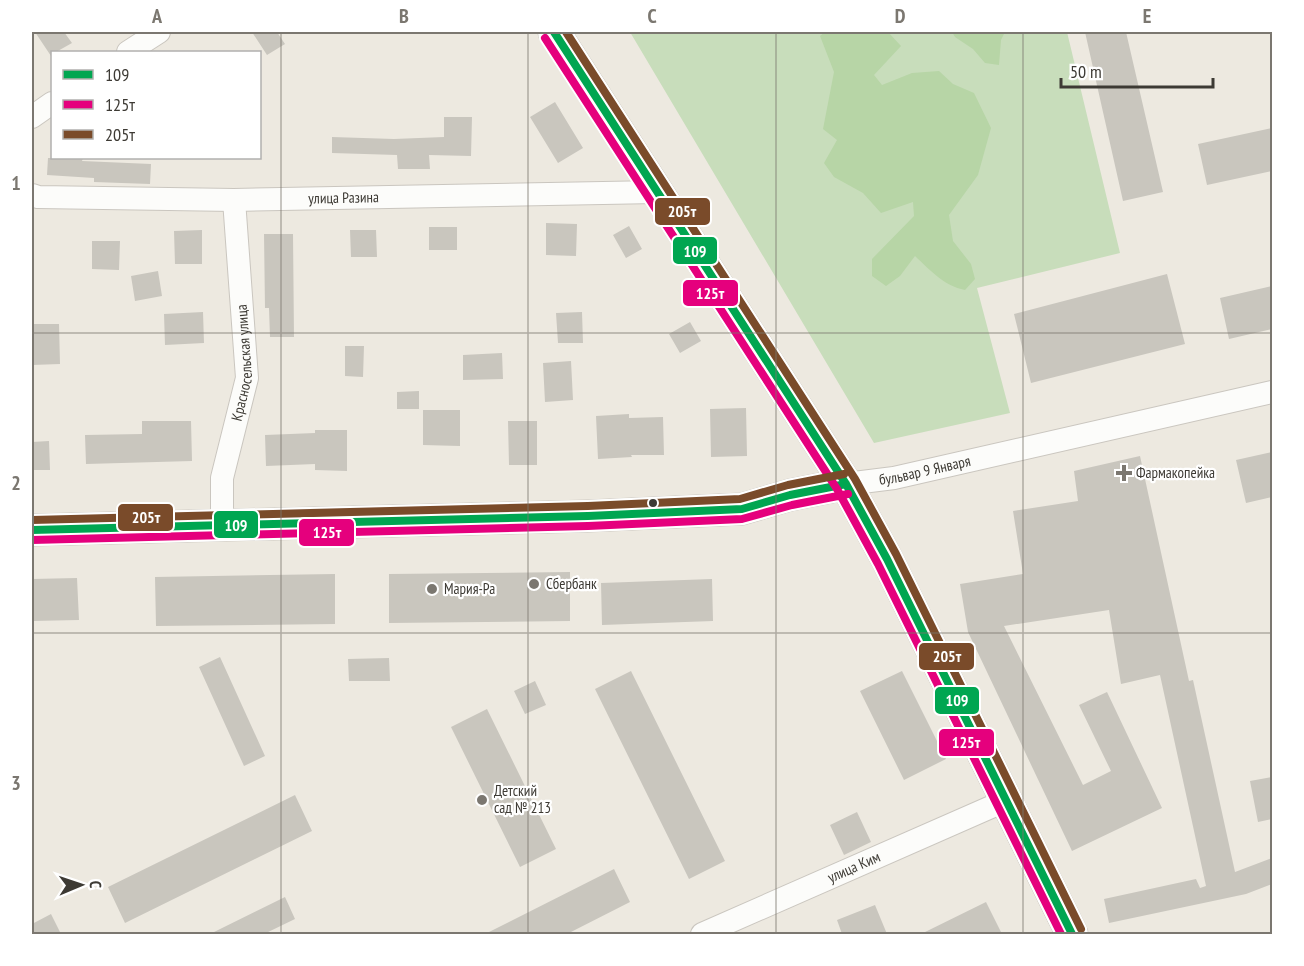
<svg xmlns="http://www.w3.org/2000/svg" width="1304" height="966" font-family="'PT Sans Narrow',sans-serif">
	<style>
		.green { fill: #c8ddbb }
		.forest { fill: #b7d5a6 }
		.building { fill: #c9c6be }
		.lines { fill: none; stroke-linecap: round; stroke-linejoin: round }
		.minor-casing { stroke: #cac6bf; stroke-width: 24 }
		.secondary-casing { stroke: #cac6bf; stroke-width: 33 }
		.minor { stroke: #fcfcfa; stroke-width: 22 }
		.secondary { stroke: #fcfcfa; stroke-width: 32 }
		.bus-1-casing { stroke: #fff; stroke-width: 12 }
		.bus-2-casing { stroke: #fff; stroke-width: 12 }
		.bus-3-casing { stroke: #fff; stroke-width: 12 }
		.bus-1 { stroke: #00a651; stroke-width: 8 }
		.bus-2 { stroke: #e5007d; stroke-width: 8 }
		.bus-3 { stroke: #7a4b2a; stroke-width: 8 }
		.grid { fill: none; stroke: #7b7770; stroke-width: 1.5; stroke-opacity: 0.55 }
		.poi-dot { fill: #7b7770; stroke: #fff; stroke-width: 2 }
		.bus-dot { fill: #3d3a34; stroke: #fff; stroke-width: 2 }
		.labels { text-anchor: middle; stroke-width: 4.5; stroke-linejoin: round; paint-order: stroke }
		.street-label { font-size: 15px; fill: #3d3a34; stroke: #fff }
		.poi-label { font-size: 15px; fill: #3d3a34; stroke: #fff; text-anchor: start }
		.line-badge { stroke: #fff; stroke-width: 2 }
		.badge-label { font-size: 16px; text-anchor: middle; font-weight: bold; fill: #fff }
		.neatline { fill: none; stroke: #7b7770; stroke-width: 2 }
		.grid-label { font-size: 20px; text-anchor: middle; font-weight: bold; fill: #7b7770 }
	</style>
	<rect width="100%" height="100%" fill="#ede9e0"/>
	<path class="green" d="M 630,32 L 1067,32 L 1120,253 L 977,288 L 1010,413 L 874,443 Z"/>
	<path class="forest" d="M 825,32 L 888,32 L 901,46 L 874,75 L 882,85 L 912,73 L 939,71 L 953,84 L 974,93 L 991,128 L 978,175 L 949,215 L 953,241 L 971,264 L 975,279 L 965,290 C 944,286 930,270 915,256 L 900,276 L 886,286 L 872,276 L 872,259 L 914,216 L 913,202 L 881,213 L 863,193 L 834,177 L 824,163 L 837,140 L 823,129 L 834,72 L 820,36 Z
		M 952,32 L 1005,32 L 1001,40 L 999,65 L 985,63 L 973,49 L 955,37 Z"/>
	<path class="building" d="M 35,32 L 64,32 L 72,43 L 56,52 L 52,52 L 51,56 Z
		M 252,32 L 277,32 L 285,44 L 267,55 Z
		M 1085,32 L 1126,32 L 1163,192 L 1123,201 Z
		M 555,102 L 583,148 L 558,163 L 530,117 Z
		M 444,117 L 472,117 L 471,156 L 429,155 L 430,169 L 398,169 L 397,155 L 332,153 L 332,137 L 394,139 L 444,137 Z
		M 1272,128 L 1272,171 L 1207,185 L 1198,144 Z
		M 48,158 L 83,158 L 82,161 L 151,164 L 150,184 L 94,182 L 94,178 L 47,175 Z
		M 546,223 L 577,224 L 576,256 L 546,255 Z
		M 629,226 L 642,249 L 626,258 L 613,235 Z
		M 429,227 L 457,227 L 457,250 L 429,250 Z
		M 202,230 L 202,264 L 175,264 L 174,231 Z
		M 350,230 L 376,230 L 377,257 L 351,257 Z
		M 264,234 L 293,234 L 294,337 L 270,337 L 269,308 L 265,308 Z
		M 92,241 L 120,241 L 119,270 L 92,269 Z
		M 158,271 L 162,296 L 135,301 L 131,276 Z
		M 1167,274 L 1185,344 L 1031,383 L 1014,314 Z
		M 1272,286 L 1272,329 L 1229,339 L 1220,298 Z
		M 203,312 L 204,343 L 165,345 L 164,314 Z
		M 582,312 L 583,343 L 558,343 L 556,313 Z
		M 690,322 L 701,341 L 680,353 L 669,334 Z
		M 32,324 L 59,324 L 60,364 L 32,365 Z
		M 345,346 L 364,346 L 363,377 L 345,376 Z
		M 502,353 L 503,379 L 463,380 L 463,355 Z
		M 571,361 L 573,400 L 545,402 L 543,363 Z
		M 419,391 L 419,409 L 397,409 L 397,392 Z
		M 746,408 L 747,456 L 711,457 L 710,409 Z
		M 423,410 L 460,410 L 460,446 L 423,445 Z
		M 629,414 L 629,418 L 663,417 L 664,455 L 631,455 L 632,457 L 598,459 L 596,416 Z
		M 142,421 L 191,421 L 192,461 L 86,464 L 85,435 L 142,434 Z
		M 508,421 L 537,421 L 537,465 L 509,465 Z
		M 315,430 L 347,430 L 347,471 L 315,470 L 315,464 L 266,466 L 265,435 L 315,433 Z
		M 49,441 L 50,470 L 32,470 L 32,442 Z
		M 1272,452 L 1272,497 L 1246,503 L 1236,460 Z
		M 1140,456 L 1189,681 L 1193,680 L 1235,872 L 1272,858 L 1272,884 L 1246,894 L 1109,923 L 1104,899 L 1196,879 L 1200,888 L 1206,886 L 1160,675 L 1121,684 L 1109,610 L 1004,626 L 1083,785 L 1111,771 L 1079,705 L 1107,692 L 1162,808 L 1072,851 L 968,632 L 960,584 L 1023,574 L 1013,511 L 1078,501 L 1074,471 Z
		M 570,572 L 570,621 L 389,623 L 389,574 Z
		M 335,574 L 335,624 L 156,626 L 155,577 Z
		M 77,578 L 79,620 L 32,621 L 32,579 Z
		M 712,579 L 713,621 L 602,625 L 601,583 Z
		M 220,657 L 265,756 L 244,766 L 199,667 Z
		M 389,658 L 390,681 L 349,681 L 348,659 Z
		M 631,671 L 725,861 L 689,879 L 595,689 Z
		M 902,671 L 946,759 L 904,780 L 860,691 Z
		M 535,681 L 546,705 L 525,714 L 514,691 Z
		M 487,709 L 556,849 L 520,867 L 451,727 Z
		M 1272,777 L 1272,819 L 1258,822 L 1250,781 Z
		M 295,795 L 312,831 L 125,923 L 108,887 Z
		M 857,812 L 871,842 L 844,855 L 830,825 Z
		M 614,869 L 630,902 L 567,934 L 485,934 Z
		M 285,897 L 295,919 L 264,934 L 210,934 Z
		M 986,902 L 1002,934 L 921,934 Z
		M 875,905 L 887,934 L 842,934 L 837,920 Z
		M 51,914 L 61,934 L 32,934 L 32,924 Z"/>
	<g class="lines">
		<g class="minor-casing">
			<g id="minor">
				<path d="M 128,52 L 159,32"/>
				<path d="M 32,117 L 52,103"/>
				<path id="s1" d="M 32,195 L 38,197 L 234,200 L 657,192"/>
				<path id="s2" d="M 846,484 L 894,478 L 1272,392"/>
				<path id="s3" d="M 222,525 L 222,478 L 247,378 L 234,200"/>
				<path id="s4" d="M 702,934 L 1007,800"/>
			</g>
		</g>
		<g class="secondary-casing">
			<path id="secondary" d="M 554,32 L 846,484 L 887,559 L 1072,934
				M 32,530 L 588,516 L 742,509 L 790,495 L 846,484"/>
		</g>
		<use href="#minor" class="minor"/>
		<use href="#secondary" class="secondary"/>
		<g class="bus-1-casing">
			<path id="bus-1" d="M 554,32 L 846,484 L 887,559 L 1072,934
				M 32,530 L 588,516 L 742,509 L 790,495 L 846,484"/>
		</g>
		<g class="bus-2-casing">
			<path id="bus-2" d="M 545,38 L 837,489 L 878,564 L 1061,934
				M 32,540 L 588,526 L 742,519 L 792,505 L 848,494"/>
		</g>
		<g class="bus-3-casing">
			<path id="bus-3" d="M 566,32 L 855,479 L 896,554 L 1081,929
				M 32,520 L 588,506 L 740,499 L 788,485 L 844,474"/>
		</g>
		<use href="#bus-1" class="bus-1"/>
		<use href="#bus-2" class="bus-2"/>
		<use href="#bus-3" class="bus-3"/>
	</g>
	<path class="grid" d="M 281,32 L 281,934M 528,32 L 528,934M 776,32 L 776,934M 1023,32 L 1023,934M 32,333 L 1272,333M 32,633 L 1272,633"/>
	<g class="poi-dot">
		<path d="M1121 464h6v6h6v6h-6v6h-6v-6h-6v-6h6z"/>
		<circle cx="534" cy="584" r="6"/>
		<circle cx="432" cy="589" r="6"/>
		<circle cx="482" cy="800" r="6"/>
	</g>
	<circle class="bus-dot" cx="653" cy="503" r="5"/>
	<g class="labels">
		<g class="street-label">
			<text dy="5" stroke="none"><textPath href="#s1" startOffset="312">улица Разина</textPath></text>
			<text dy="5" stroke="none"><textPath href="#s3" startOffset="165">Красносельская улица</textPath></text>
			<text dy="5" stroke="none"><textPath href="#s2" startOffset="80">бульвар 9 Января</textPath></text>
			<text dy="5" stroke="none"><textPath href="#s4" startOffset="166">улица Ким</textPath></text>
		</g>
		<g class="poi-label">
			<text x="1136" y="478">Фармакопейка</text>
			<text x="546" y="589">Сбербанк</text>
			<text x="444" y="594">Мария-Ра</text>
			<text x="494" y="796">Детский<tspan x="494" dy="17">сад № 213</tspan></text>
		</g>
	</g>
	<g class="line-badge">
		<rect x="654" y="197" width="57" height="29" rx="6" fill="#7a4b2a"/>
		<rect x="672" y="236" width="46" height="29" rx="6" fill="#00a651"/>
		<rect x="682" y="279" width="57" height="28" rx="6" fill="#e5007d"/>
		<rect x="117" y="503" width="57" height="29" rx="6" fill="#7a4b2a"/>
		<rect x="213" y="510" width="46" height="29" rx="6" fill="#00a651"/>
		<rect x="298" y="518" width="57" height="29" rx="6" fill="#e5007d"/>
		<rect x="918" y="642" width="57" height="29" rx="6" fill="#7a4b2a"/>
		<rect x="934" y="686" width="46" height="29" rx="6" fill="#00a651"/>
		<rect x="938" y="728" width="57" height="29" rx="6" fill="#e5007d"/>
	</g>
	<g class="badge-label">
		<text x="682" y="217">205т</text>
		<text x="695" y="257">109</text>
		<text x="710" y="299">125т</text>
		<text x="146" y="523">205т</text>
		<text x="236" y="531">109</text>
		<text x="327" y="538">125т</text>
		<text x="947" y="662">205т</text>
		<text x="957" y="706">109</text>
		<text x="966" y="748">125т</text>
	</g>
	<rect width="1304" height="966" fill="none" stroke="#ffffff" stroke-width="66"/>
	<rect x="51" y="51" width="210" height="108" fill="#ffffff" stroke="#b1b0ae" stroke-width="1.5"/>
	<rect x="63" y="70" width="30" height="9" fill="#00a651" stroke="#b1b0ae" stroke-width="1.5"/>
	<text x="105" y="81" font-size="18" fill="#3d3a34">109</text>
	<rect x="63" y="100" width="30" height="9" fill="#e5007d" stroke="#b1b0ae" stroke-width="1.5"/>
	<text x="105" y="111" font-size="18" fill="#3d3a34">125т</text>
	<rect x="63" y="130" width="30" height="9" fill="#7a4b2a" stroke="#b1b0ae" stroke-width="1.5"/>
	<text x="105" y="141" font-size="18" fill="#3d3a34">205т</text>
	<g transform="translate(81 885) rotate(88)" stroke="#ffffff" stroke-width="4.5" paint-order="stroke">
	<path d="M0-4.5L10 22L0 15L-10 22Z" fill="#3d3a34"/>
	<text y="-9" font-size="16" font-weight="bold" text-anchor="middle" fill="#3d3a34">С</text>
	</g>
	<path d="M1061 78v9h152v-9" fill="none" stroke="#3d3a34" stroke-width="3"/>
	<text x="1070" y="78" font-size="18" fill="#3d3a34" stroke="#ffffff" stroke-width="4.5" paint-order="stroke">50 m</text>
	<rect x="33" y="33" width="1238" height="900" class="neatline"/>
	<g class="grid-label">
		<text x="157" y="23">A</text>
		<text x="404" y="23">B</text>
		<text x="652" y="23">C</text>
		<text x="900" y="23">D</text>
		<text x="1147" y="23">E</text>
		<text x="16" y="190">1</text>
		<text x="16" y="490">2</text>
		<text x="16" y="790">3</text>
	</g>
</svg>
